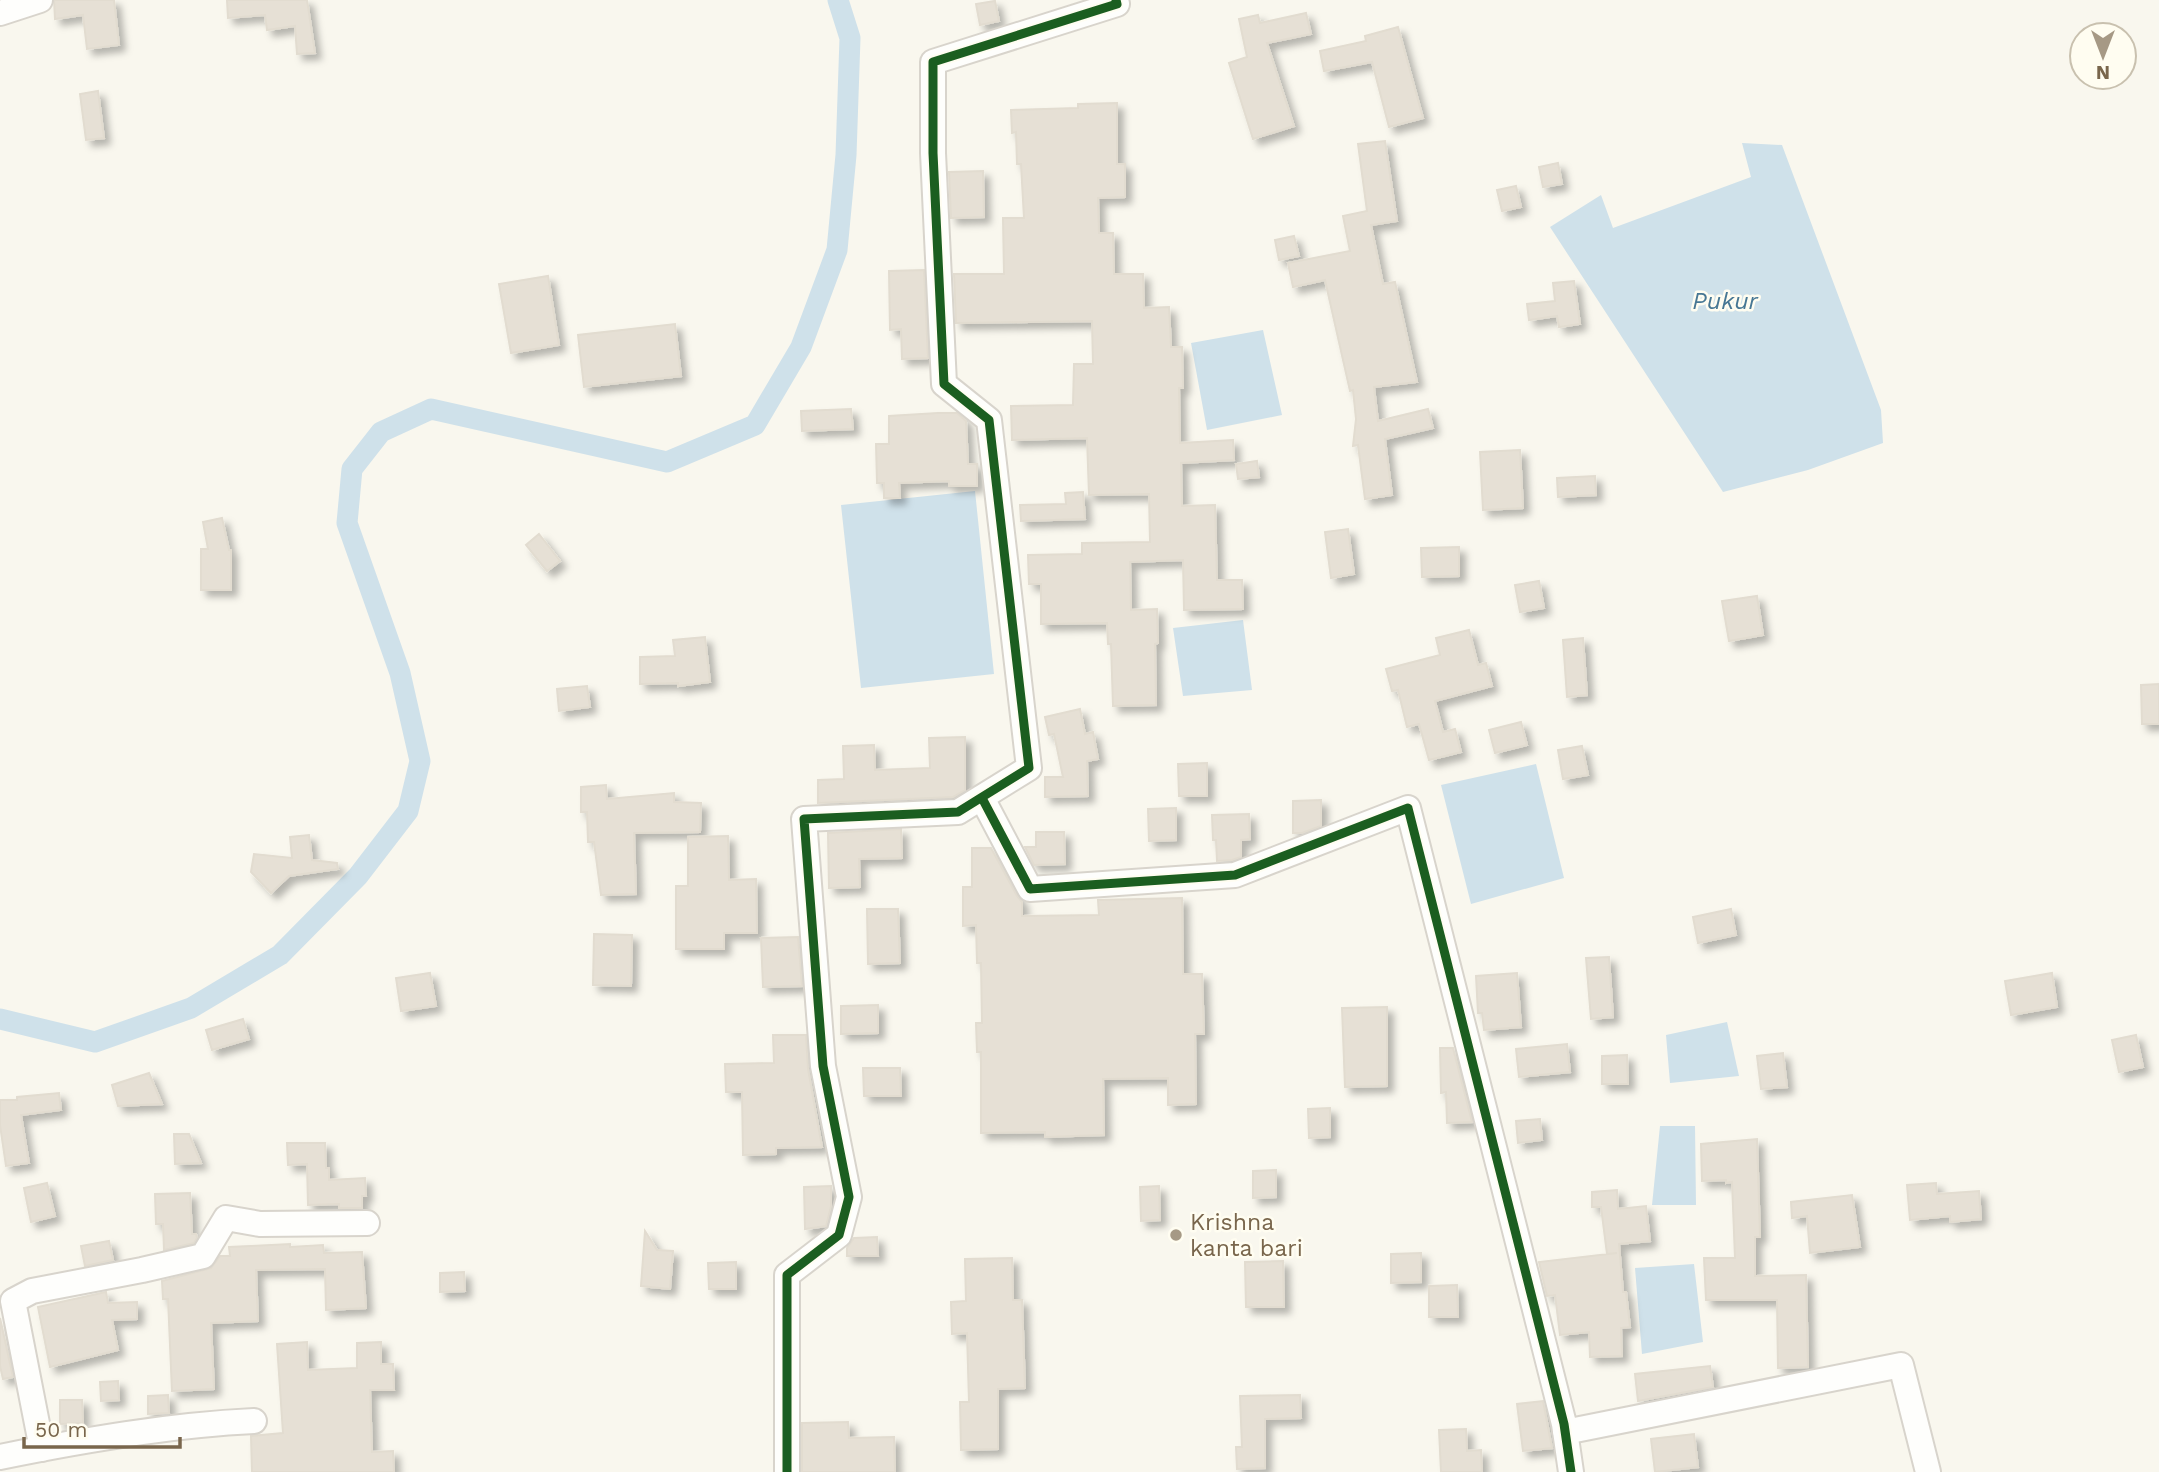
<svg xmlns="http://www.w3.org/2000/svg" width="2159" height="1472" font-family="'Work Sans',sans-serif">
	<style>
		.water { fill: #cfe1ea }
		.lines { fill: none; stroke-linecap: round; stroke-linejoin: round }
		.canal { stroke: #cfe1ea; stroke-width: 21 }
		.building { fill: #e6e0d5; stroke: #e2dcd0; stroke-width: 2; filter: url(#shadow) }
		.minor-casing { stroke: #d8d4cc; stroke-width: 28 }
		.minor { stroke: #fefefc; stroke-width: 24 }
		.cycleway-casing { stroke: #fffdf1; stroke-width: 13 }
		.cycleway { stroke: #1b5e20; stroke-width: 9 }
		.poi-dot { fill: #a69985; stroke: #fffdf1; stroke-width: 2.5 }
		.labels { text-anchor: middle; stroke-width: 5; stroke-linejoin: round; paint-order: stroke }
		.poi-label { font-size: 23px; fill: #79664c; stroke: #fffdf1; text-anchor: start }
		.water-label { font-size: 24px; font-style: italic; fill: #477794; stroke: #fffdf1 }
	</style>
	<defs>
		<filter id="shadow"><feDropShadow dx="6" dy="6" stdDeviation="3.5" flood-color="#0004"/></filter>
	</defs>
	<rect width="100%" height="100%" fill="#f9f7ee"/>
	<path class="water" d="M 1742,143 L 1782,145 L 1881,410 L 1883,443 L 1808,470 L 1723,492 L 1550,227 L 1601,195 L 1613,228 L 1751,177 Z
		M 1263,330 L 1282,415 L 1207,430 L 1191,343 Z
		M 975,491 L 994,674 L 861,688 L 841,505 Z
		M 1243,620 L 1252,690 L 1183,696 L 1173,628 Z
		M 1536,764 L 1564,878 L 1471,904 L 1441,785 Z
		M 1727,1022 L 1739,1076 L 1670,1083 L 1666,1035 Z
		M 1660,1126 L 1695,1126 L 1696,1205 L 1652,1205 Z
		M 1694,1264 L 1703,1342 L 1642,1354 L 1635,1268 Z"/>
	<g class="lines">
		<path class="canal" d="M 0,1019 L 95,1042 L 191,1008 L 280,955 L 358,876 L 408,811 L 420,761 L 400,673 L 347,523 L 352,469 L 381,432 L 431,409 L 667,462 L 755,425 L 801,347 L 837,250 L 846,155 L 850,38 L 838,0"/>
	</g>
	<path class="building" d="M 54,0 L 114,0 L 119,45 L 87,49 L 83,15 L 55,19 Z
		M 227,0 L 307,0 L 315,53 L 297,54 L 295,26 L 267,30 L 265,15 L 228,18 Z
		M 995,1 L 999,21 L 980,25 L 976,4 Z
		M 1306,13 L 1311,34 L 1267,43 L 1294,126 L 1253,139 L 1229,63 L 1247,57 L 1239,19 L 1258,15 L 1260,23 Z
		M 1398,27 L 1423,118 L 1389,127 L 1372,62 L 1324,71 L 1320,51 L 1366,41 L 1365,36 Z
		M 98,91 L 104,138 L 86,140 L 80,94 Z
		M 1117,103 L 1117,164 L 1125,164 L 1125,197 L 1098,198 L 1099,233 L 1113,233 L 1114,274 L 1143,274 L 1144,308 L 1169,307 L 1171,347 L 1182,347 L 1183,388 L 1179,388 L 1180,443 L 1233,440 L 1234,460 L 1181,463 L 1182,506 L 1215,505 L 1217,580 L 1242,580 L 1243,609 L 1184,610 L 1183,560 L 1130,562 L 1131,610 L 1157,609 L 1158,643 L 1155,644 L 1156,705 L 1113,706 L 1111,644 L 1108,644 L 1107,623 L 1041,624 L 1041,584 L 1029,584 L 1028,555 L 1082,554 L 1082,543 L 1150,542 L 1149,494 L 1089,495 L 1087,438 L 1012,440 L 1011,406 L 1073,405 L 1074,364 L 1093,364 L 1092,321 L 956,323 L 954,274 L 1004,274 L 1003,218 L 1024,218 L 1021,164 L 1017,164 L 1016,132 L 1012,133 L 1011,110 L 1078,108 L 1078,104 Z
		M 1385,141 L 1397,221 L 1371,225 L 1383,284 L 1395,282 L 1417,382 L 1374,387 L 1378,421 L 1428,409 L 1433,428 L 1385,439 L 1392,495 L 1365,499 L 1358,445 L 1353,446 L 1356,419 L 1353,390 L 1350,391 L 1325,280 L 1293,287 L 1288,263 L 1350,251 L 1343,216 L 1367,211 L 1358,144 Z
		M 1558,163 L 1562,184 L 1543,187 L 1539,167 Z
		M 983,171 L 984,217 L 951,218 L 949,172 Z
		M 1516,186 L 1521,207 L 1502,211 L 1497,190 Z
		M 1294,236 L 1299,256 L 1279,260 L 1275,240 Z
		M 924,270 L 928,358 L 902,359 L 901,329 L 890,330 L 889,271 Z
		M 548,276 L 559,345 L 511,353 L 499,284 Z
		M 1574,281 L 1580,324 L 1559,327 L 1557,316 L 1529,320 L 1527,304 L 1555,301 L 1553,283 Z
		M 675,324 L 681,376 L 584,387 L 578,335 Z
		M 851,409 L 853,429 L 802,431 L 801,411 Z
		M 938,413 L 957,413 L 966,421 L 968,464 L 977,464 L 977,486 L 949,486 L 949,481 L 899,483 L 900,498 L 884,498 L 884,483 L 877,483 L 876,444 L 889,444 L 889,416 Z
		M 1520,450 L 1523,508 L 1483,510 L 1480,452 Z
		M 1257,461 L 1259,477 L 1238,479 L 1236,464 Z
		M 1595,476 L 1596,495 L 1558,497 L 1557,478 Z
		M 1083,492 L 1085,519 L 1021,521 L 1020,505 L 1066,504 L 1065,493 Z
		M 222,518 L 229,550 L 231,550 L 231,590 L 201,590 L 201,549 L 208,549 L 203,522 Z
		M 1348,529 L 1354,574 L 1331,578 L 1325,532 Z
		M 539,534 L 560,561 L 547,571 L 526,545 Z
		M 1459,547 L 1459,576 L 1422,577 L 1421,548 Z
		M 1539,581 L 1544,608 L 1520,612 L 1515,585 Z
		M 1757,596 L 1763,635 L 1729,641 L 1722,601 Z
		M 1469,630 L 1478,665 L 1486,663 L 1492,686 L 1435,701 L 1443,732 L 1455,729 L 1461,752 L 1429,760 L 1419,724 L 1407,727 L 1398,690 L 1392,691 L 1386,669 L 1440,655 L 1436,638 Z
		M 705,637 L 710,682 L 678,686 L 678,683 L 640,684 L 640,657 L 675,656 L 673,640 Z
		M 1583,638 L 1587,695 L 1567,697 L 1563,640 Z
		M 2159,684 L 2159,724 L 2142,724 L 2141,685 Z
		M 587,686 L 590,707 L 559,711 L 557,689 Z
		M 1080,709 L 1085,734 L 1093,732 L 1098,759 L 1087,761 L 1088,796 L 1045,797 L 1045,777 L 1063,777 L 1054,734 L 1049,735 L 1045,717 Z
		M 1521,722 L 1527,745 L 1495,753 L 1489,730 Z
		M 965,737 L 965,790 L 953,797 L 818,803 L 818,780 L 844,779 L 843,746 L 874,745 L 875,770 L 930,768 L 929,738 Z
		M 1582,746 L 1588,775 L 1563,779 L 1558,750 Z
		M 1207,763 L 1207,796 L 1179,796 L 1178,764 Z
		M 606,785 L 607,799 L 674,793 L 674,802 L 701,803 L 700,832 L 634,833 L 636,894 L 601,895 L 594,842 L 588,842 L 587,812 L 581,812 L 581,787 Z
		M 1321,800 L 1321,826 L 1302,833 L 1293,833 L 1293,801 Z
		M 1176,808 L 1176,840 L 1149,841 L 1148,809 Z
		M 1249,814 L 1250,839 L 1241,840 L 1241,857 L 1232,860 L 1217,861 L 1216,840 L 1213,840 L 1212,815 Z
		M 901,829 L 902,858 L 859,859 L 860,887 L 829,888 L 828,833 Z
		M 1036,832 L 1064,832 L 1065,864 L 1034,865 L 1025,847 L 1036,847 Z
		M 309,835 L 312,860 L 337,863 L 338,869 L 289,876 L 271,893 L 251,872 L 254,854 L 292,858 L 290,837 Z
		M 728,836 L 729,880 L 756,879 L 757,933 L 724,933 L 724,949 L 676,949 L 676,886 L 688,886 L 688,837 Z
		M 972,848 L 991,848 L 1017,896 L 1022,902 L 1022,916 L 1099,915 L 1098,900 L 1182,898 L 1183,974 L 1202,974 L 1204,1034 L 1195,1034 L 1196,1104 L 1168,1105 L 1168,1078 L 1103,1079 L 1104,1135 L 1045,1137 L 1045,1132 L 981,1133 L 981,1052 L 977,1052 L 976,1023 L 982,1023 L 981,963 L 977,963 L 976,925 L 963,926 L 963,887 L 972,887 Z
		M 867,909 L 898,909 L 900,963 L 868,964 Z
		M 1731,909 L 1736,935 L 1698,943 L 1693,917 Z
		M 594,934 L 632,935 L 631,986 L 593,985 Z
		M 798,937 L 802,986 L 763,987 L 761,938 Z
		M 1609,957 L 1613,1017 L 1591,1019 L 1586,958 Z
		M 430,973 L 436,1006 L 401,1011 L 396,978 Z
		M 1517,973 L 1521,1027 L 1484,1030 L 1482,1013 L 1478,1013 L 1476,976 Z
		M 2052,973 L 2057,1007 L 2011,1015 L 2005,981 Z
		M 878,1005 L 878,1033 L 841,1034 L 841,1006 Z
		M 1387,1007 L 1387,1086 L 1345,1087 L 1342,1008 Z
		M 243,1019 L 249,1039 L 212,1050 L 206,1030 Z
		M 773,1035 L 806,1035 L 808,1069 L 822,1147 L 776,1148 L 776,1154 L 743,1155 L 742,1092 L 726,1092 L 725,1064 L 774,1063 Z
		M 2136,1035 L 2143,1067 L 2119,1072 L 2112,1040 Z
		M 1567,1044 L 1570,1072 L 1519,1077 L 1516,1049 Z
		M 1440,1048 L 1453,1048 L 1472,1122 L 1447,1123 L 1446,1092 L 1441,1093 Z
		M 1783,1053 L 1787,1087 L 1761,1089 L 1757,1056 Z
		M 1627,1055 L 1628,1084 L 1602,1084 L 1602,1056 Z
		M 863,1068 L 900,1068 L 901,1096 L 864,1096 Z
		M 149,1073 L 162,1104 L 118,1106 L 112,1085 Z
		M 59,1093 L 61,1110 L 21,1115 L 29,1163 L 6,1166 L 0,1125 L 0,1100 L 17,1100 L 17,1097 Z
		M 1330,1108 L 1330,1137 L 1309,1138 L 1308,1109 Z
		M 1540,1119 L 1542,1140 L 1518,1143 L 1516,1121 Z
		M 174,1134 L 189,1134 L 201,1163 L 175,1164 Z
		M 1757,1139 L 1760,1237 L 1755,1237 L 1755,1276 L 1806,1275 L 1808,1367 L 1778,1368 L 1777,1300 L 1706,1300 L 1704,1258 L 1735,1258 L 1732,1182 L 1726,1183 L 1726,1180 L 1702,1181 L 1701,1144 Z
		M 287,1143 L 325,1143 L 326,1168 L 329,1168 L 329,1180 L 365,1178 L 366,1196 L 362,1196 L 362,1208 L 339,1208 L 339,1204 L 308,1205 L 307,1164 L 288,1165 Z
		M 1276,1170 L 1276,1197 L 1253,1198 L 1253,1171 Z
		M 47,1183 L 55,1216 L 31,1222 L 24,1188 Z
		M 1936,1183 L 1937,1194 L 1979,1191 L 1981,1219 L 1950,1222 L 1950,1216 L 1910,1220 L 1907,1185 Z
		M 831,1186 L 831,1206 L 826,1226 L 805,1229 L 804,1187 Z
		M 1159,1186 L 1160,1220 L 1141,1221 L 1140,1187 Z
		M 1617,1190 L 1618,1209 L 1646,1206 L 1650,1241 L 1619,1244 L 1623,1292 L 1626,1292 L 1630,1327 L 1621,1328 L 1622,1356 L 1590,1357 L 1589,1332 L 1560,1335 L 1555,1295 L 1547,1296 L 1539,1262 L 1617,1253 L 1607,1254 L 1601,1207 L 1592,1207 L 1592,1192 Z
		M 190,1193 L 192,1234 L 196,1234 L 197,1238 L 194,1243 L 164,1250 L 163,1224 L 156,1224 L 155,1194 Z
		M 1852,1195 L 1860,1247 L 1810,1253 L 1807,1216 L 1792,1218 L 1791,1202 Z
		M 645,1231 L 657,1250 L 673,1251 L 670,1289 L 641,1286 Z
		M 877,1237 L 878,1256 L 847,1256 L 847,1248 L 854,1238 Z
		M 109,1241 L 113,1260 L 85,1266 L 81,1246 Z
		M 290,1244 L 290,1247 L 323,1245 L 324,1253 L 362,1252 L 366,1308 L 326,1310 L 325,1269 L 256,1270 L 258,1321 L 211,1323 L 214,1389 L 172,1391 L 168,1299 L 163,1299 L 162,1281 L 211,1268 L 220,1256 L 230,1256 L 229,1247 Z
		M 1421,1253 L 1421,1282 L 1391,1283 L 1391,1254 Z
		M 1012,1258 L 1013,1300 L 1022,1300 L 1025,1388 L 998,1389 L 998,1449 L 961,1450 L 960,1402 L 969,1402 L 967,1333 L 952,1334 L 951,1302 L 966,1301 L 965,1259 Z
		M 1283,1261 L 1284,1307 L 1246,1307 L 1245,1262 Z
		M 736,1262 L 736,1289 L 709,1289 L 708,1263 Z
		M 464,1272 L 465,1291 L 440,1292 L 440,1273 Z
		M 1457,1285 L 1458,1317 L 1429,1317 L 1429,1286 Z
		M 106,1292 L 108,1303 L 137,1302 L 137,1319 L 112,1320 L 118,1350 L 50,1367 L 38,1307 Z
		M 0,1318 L 13,1377 L 3,1379 L 0,1366 Z
		M 307,1342 L 308,1370 L 357,1368 L 357,1343 L 381,1342 L 381,1364 L 393,1364 L 394,1390 L 370,1390 L 372,1452 L 393,1451 L 394,1472 L 252,1472 L 251,1436 L 283,1433 L 277,1344 Z
		M 1710,1366 L 1713,1387 L 1638,1401 L 1635,1374 Z
		M 118,1381 L 119,1400 L 101,1401 L 100,1382 Z
		M 168,1395 L 169,1413 L 148,1414 L 148,1396 Z
		M 1300,1395 L 1301,1418 L 1265,1419 L 1265,1468 L 1237,1469 L 1236,1447 L 1242,1447 L 1240,1396 Z
		M 60,1400 L 82,1400 L 83,1423 L 60,1424 Z
		M 1543,1401 L 1552,1448 L 1523,1451 L 1517,1404 Z
		M 848,1422 L 849,1438 L 894,1437 L 895,1472 L 802,1472 L 802,1423 Z
		M 1466,1429 L 1467,1451 L 1481,1450 L 1482,1472 L 1441,1472 L 1439,1430 Z
		M 1694,1434 L 1698,1467 L 1655,1472 L 1651,1439 Z"/>
	<g class="lines">
		<g class="minor-casing">
			<path id="minor" d="M 0,13 L 40,0
				M 982,798 L 1030,889 L 1235,875 L 1408,808 L 1564,1424 L 1571,1472
				M 1565,1432 L 1901,1365 L 1928,1472
				M 42,1449 L 13,1301 L 32,1291 L 142,1270 L 203,1256 L 226,1218 L 260,1224 L 367,1223
				M 0,1457 C 83,1440 169,1425 254,1421
				M 787,1472 L 787,1275 L 839,1235 L 849,1197 L 823,1066 L 804,819 L 958,812 L 1029,768 L 989,420 L 944,384 L 933,153 L 933,62 L 1117,4 L 1116,0"/>
		</g>
		<use href="#minor" class="minor"/>
		<g class="cycleway-casing">
			<path id="cycleway" d="M 982,798 L 1030,889 L 1235,875 L 1408,808 L 1564,1424 L 1571,1472
				M 787,1472 L 787,1275 L 839,1235 L 849,1197 L 823,1066 L 804,819 L 958,812 L 1029,768 L 989,420 L 944,384 L 933,153 L 933,62 L 1117,4 L 1116,0"/>
		</g>
		<use href="#cycleway" class="cycleway"/>
	</g>
	<circle class="poi-dot" cx="1176" cy="1235" r="7"/>
	<g class="labels">
		<g class="poi-label">
			<text x="1190" y="1230">Krishna<tspan x="1190" dy="26">kanta bari</tspan></text>
		</g>
		<g class="water-label">
			<text x="1725" y="309">Pukur</text>
		</g>
	</g>
	<g transform="translate(2103 56) rotate(180)"><circle r="33" fill="#fffdf1" stroke="#c9c1af" stroke-width="2"/>
	<path d="M0-5L12 26L0 18L-12 26Z" fill="#a69985"/>
	<text y="-10" font-size="19" font-weight="bold" text-anchor="middle" fill="#79664c">N</text>
	</g>
	<path d="M24 1437v10h156v-10" fill="none" stroke="#79664c" stroke-width="3.5"/>
	<text x="35" y="1437" font-size="21" fill="#79664c" stroke="#fffdf1" stroke-width="5" paint-order="stroke">50 m</text>
</svg>
